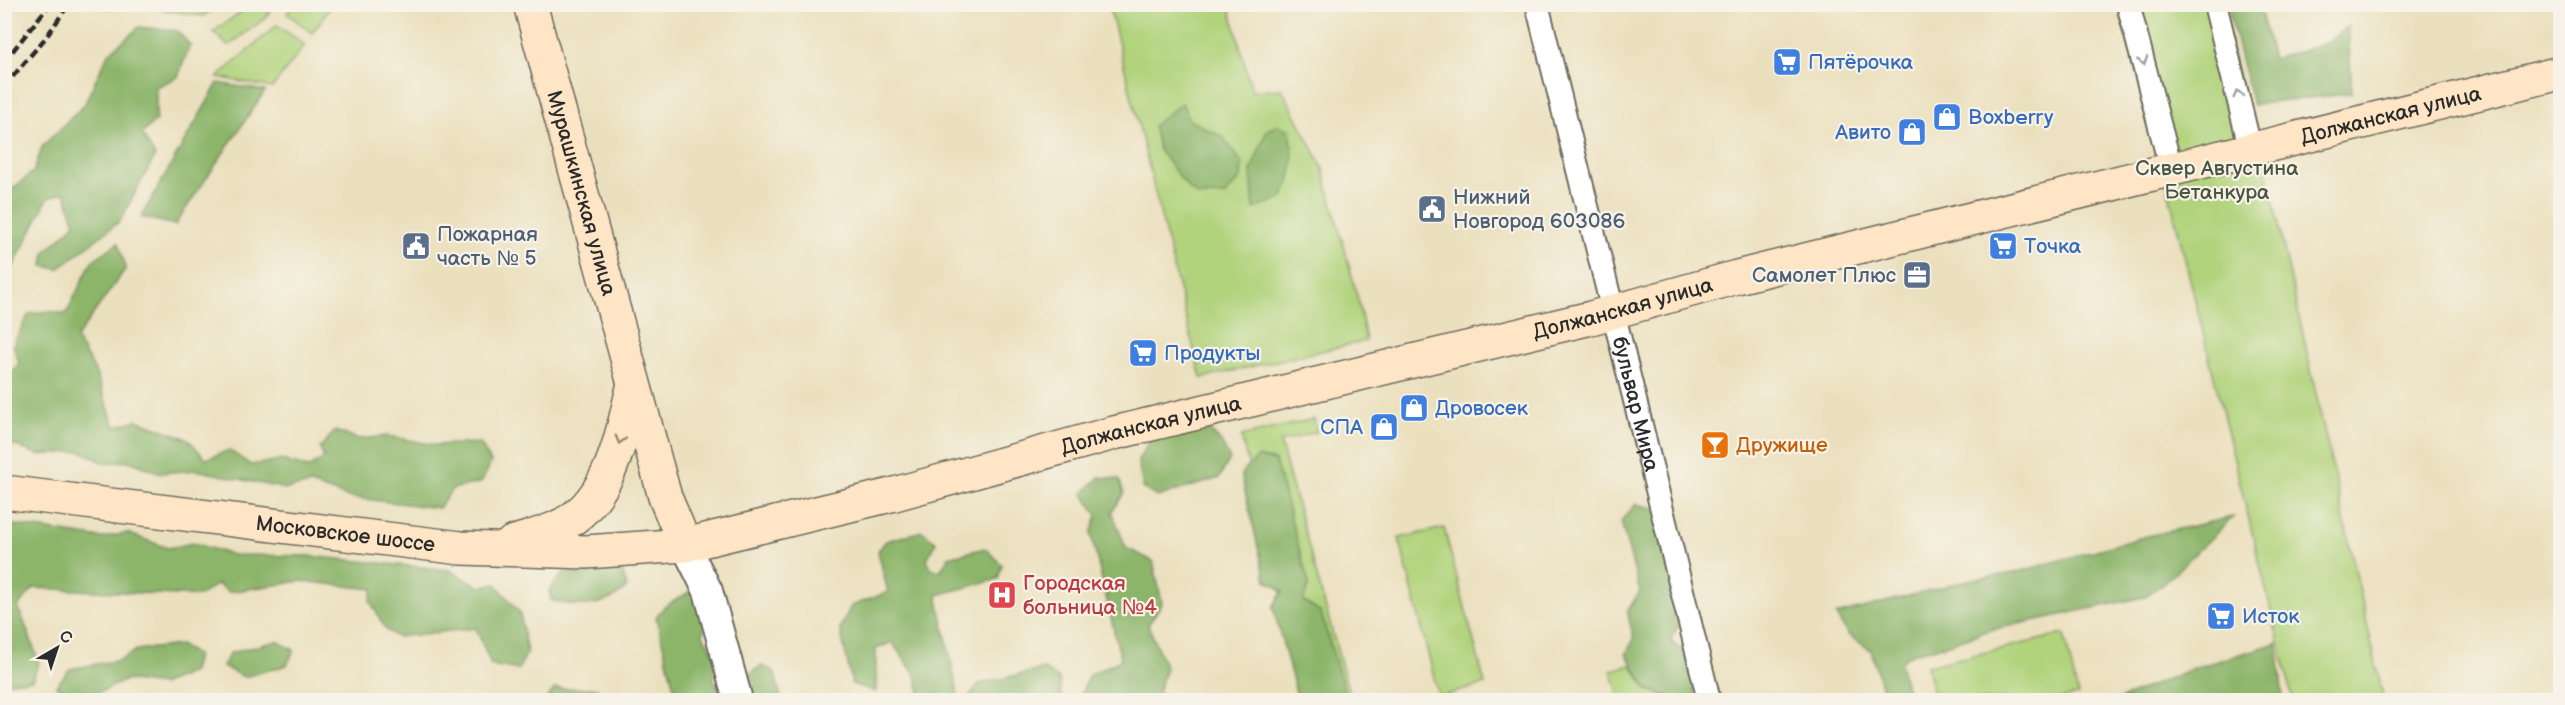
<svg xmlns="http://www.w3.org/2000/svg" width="2565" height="705" font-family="'Balsamiq Sans',sans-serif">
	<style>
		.green { fill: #b1d37b; stroke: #6e7f53; stroke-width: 1.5 }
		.forest { fill: #8cb56b; stroke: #5c704b; stroke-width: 1.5 }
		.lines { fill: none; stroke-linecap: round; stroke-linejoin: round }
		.minor-casing { stroke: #6e6a5e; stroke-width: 26 }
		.tertiary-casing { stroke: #6e6a5e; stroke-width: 32 }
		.secondary-casing { stroke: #6e6a5e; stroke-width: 36 }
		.minor { stroke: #fff; stroke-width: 22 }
		.tertiary { stroke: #fff; stroke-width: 28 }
		.secondary { stroke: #fde5c5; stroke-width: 33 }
		.rail { stroke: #2b2b2b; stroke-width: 4.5; stroke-dasharray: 9 4.5; stroke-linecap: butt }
		.oneway { stroke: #a0a0a0 }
		.oneway2 { stroke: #948878 }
		.labels { text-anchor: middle; stroke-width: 4.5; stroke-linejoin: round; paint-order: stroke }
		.shop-label { font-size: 21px; fill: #366cbe; stroke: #f7f3e8; text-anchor: start }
		.street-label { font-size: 21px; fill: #2b2b2b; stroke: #f7f3e8 }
		.park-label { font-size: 21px; fill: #4c553f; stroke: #f7f3e8 }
		.service-label { font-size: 21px; fill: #4e5e75; stroke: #f7f3e8; text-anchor: start }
		.food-label { font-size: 21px; fill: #c56008; stroke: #f7f3e8; text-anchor: start }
		.health-label { font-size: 21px; fill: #be3a42; stroke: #f7f3e8; text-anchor: start }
	</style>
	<rect width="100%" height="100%" fill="#f7f3e8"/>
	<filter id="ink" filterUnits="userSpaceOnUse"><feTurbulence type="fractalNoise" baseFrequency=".0167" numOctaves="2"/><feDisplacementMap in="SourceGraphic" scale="12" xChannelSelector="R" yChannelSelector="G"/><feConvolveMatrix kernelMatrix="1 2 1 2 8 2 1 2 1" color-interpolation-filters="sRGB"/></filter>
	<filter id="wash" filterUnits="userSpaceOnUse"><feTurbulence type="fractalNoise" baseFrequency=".008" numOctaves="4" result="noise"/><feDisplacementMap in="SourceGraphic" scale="24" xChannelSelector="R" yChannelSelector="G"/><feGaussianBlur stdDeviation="1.35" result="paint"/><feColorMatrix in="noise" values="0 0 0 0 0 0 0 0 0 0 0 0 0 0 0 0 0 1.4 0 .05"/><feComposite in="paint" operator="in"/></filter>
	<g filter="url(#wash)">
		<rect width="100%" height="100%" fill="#ebe0be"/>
		<path class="green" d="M 109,5 L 109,4 L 220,5 L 203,16 L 139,6 L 106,8 Z
			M 250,5 L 276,5 L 264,19 L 228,46 L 213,32 Z
			M 294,5 L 294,4 L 332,5 L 312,33 L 287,13 Z
			M 1109,5 L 1229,5 L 1252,91 L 1282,89 L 1322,166 L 1358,299 L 1366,341 L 1201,378 Z
			M 2118,5 L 2221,5 L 2247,110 L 2266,168 L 2384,700 L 2293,700 L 2166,181 Z
			M 277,25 L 305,45 L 272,88 L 218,77 Z
			M 1314,419 L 1317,432 L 1280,442 L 1351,700 L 1308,700 L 1241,436 Z
			M 1444,528 L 1485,684 L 1439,697 L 1399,538 Z
			M 2064,634 L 2078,695 L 2052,700 L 1935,700 L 1927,666 Z
			M 1631,665 L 1647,690 L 1678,700 L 1620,700 L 1611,670 Z"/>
		<path class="forest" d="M 2227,5 L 2259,5 L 2273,59 L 2324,44 L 2348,27 L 2352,93 L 2253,105 Z
			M 139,27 L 177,31 L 190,45 L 178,77 L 156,87 L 156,120 L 142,134 L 155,156 L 120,221 L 58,269 L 43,266 L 45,252 L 75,224 L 65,192 L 48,198 L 8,277 L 5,278 L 4,200 L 8,193 L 34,171 L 42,147 L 84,105 L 108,54 Z
			M 218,83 L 265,91 L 175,225 L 141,217 Z
			M 1182,103 L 1189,120 L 1223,137 L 1242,163 L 1241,177 L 1225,195 L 1199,196 L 1189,189 L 1159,150 L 1153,126 Z
			M 1278,125 L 1290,130 C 1294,156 1295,173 1282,198 L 1254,209 L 1251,171 L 1267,130 Z
			M 118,243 L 126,268 L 76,338 L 95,371 L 115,427 L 137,420 L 188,439 L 206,459 L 229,450 L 251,465 L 282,460 L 308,468 L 324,458 L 320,448 L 335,431 L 359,439 L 388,436 L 435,445 L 480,443 L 491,462 L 482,482 L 452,489 L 439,508 L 348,497 L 311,484 L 286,489 L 196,470 L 161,473 L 129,461 L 104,463 L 81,451 L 38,455 L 5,441 L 5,367 L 11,373 L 19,363 L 13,344 L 29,314 L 48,311 L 66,314 L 92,261 Z
			M 1208,428 L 1221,442 L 1230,459 L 1219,478 L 1157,497 L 1143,488 L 1138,461 L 1150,440 Z
			M 1258,457 L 1275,461 L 1309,584 L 1303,601 L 1321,613 L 1347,700 L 1298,700 L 1273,607 L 1283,591 L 1266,580 L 1241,474 Z
			M 1099,477 L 1119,479 L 1124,493 L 1112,512 L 1126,548 L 1153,561 L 1162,603 L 1148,625 L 1166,668 L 1158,692 L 1169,700 L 1078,700 L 1089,675 L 1121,660 L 1091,534 L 1097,515 L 1083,493 Z
			M 1636,504 L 1658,509 L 1663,527 L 1657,541 L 1669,550 L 1678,583 L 1671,595 L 1679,625 L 1670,640 L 1686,654 L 1697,700 L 1680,700 L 1648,689 L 1626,654 L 1634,639 L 1627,611 L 1640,592 L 1621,521 Z
			M 2233,517 L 2164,583 L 2144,597 L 1990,630 L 1933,649 L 1915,652 L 1900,662 L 1909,700 L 1885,700 L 1871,650 L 1848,635 L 1836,615 L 1969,580 L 2014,573 L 2147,536 Z
			M 9,524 L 102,538 L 127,533 L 168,548 L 193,543 L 233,555 L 309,556 L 449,570 L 480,587 L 495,583 L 520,613 L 527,653 L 518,670 L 491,665 L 476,628 L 397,637 L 386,630 L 370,601 L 373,589 L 301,581 L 229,592 L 217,584 L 199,596 L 34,588 L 18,606 L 39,662 L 32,680 L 9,682 L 5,686 L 4,525 Z
			M 922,531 L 936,542 L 927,559 L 931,568 L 940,571 L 949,557 L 985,548 L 1002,565 L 998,579 L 937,595 L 958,694 L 953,700 L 922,700 L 916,676 L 892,642 L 876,649 L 876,692 L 852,684 L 840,628 L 851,606 L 888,592 L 878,551 L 886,541 Z
			M 604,564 L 621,567 L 627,587 C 608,608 577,608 551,600 L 549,591 L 564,572 L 580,574 Z
			M 694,589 L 708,605 L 703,636 L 715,653 L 714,682 L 728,700 L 677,700 L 656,617 L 664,607 Z
			M 277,641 L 294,650 L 287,665 L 244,677 L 223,667 L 230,653 Z
			M 2277,643 L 2283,700 L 2118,700 L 2191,669 Z
			M 180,645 L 197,655 L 193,672 L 161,685 L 126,680 L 83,700 L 56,686 L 70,669 L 120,660 L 137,650 Z
			M 761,666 L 774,671 L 782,700 L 753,700 L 748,675 Z
			M 1044,669 L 1059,679 L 1062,700 L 966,700 L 979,684 Z
			M 597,688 L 609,700 L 546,700 L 554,689 Z"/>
	</g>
	<g filter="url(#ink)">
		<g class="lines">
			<g class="minor-casing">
				<g id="minor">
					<path id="s1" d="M 1537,4 L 1709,700"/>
					<path d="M 2128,4 L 2171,169"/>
					<path d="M 2215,4 L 2251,151"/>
				</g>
			</g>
			<g class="tertiary-casing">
				<path id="tertiary" d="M 685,545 L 708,591 L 738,700"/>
			</g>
			<g class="secondary-casing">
				<g id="secondary">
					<path id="s2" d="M 530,4 L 665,497 L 685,545"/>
					<path id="s3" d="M 4,492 L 461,548 L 586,552 L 685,545 L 891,495 L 1114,433 L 1591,318 L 1737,277 L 2560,73"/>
					<path d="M 512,543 C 527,538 542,534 556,528 C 610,505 621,438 633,388"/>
				</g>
			</g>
			<use href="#minor" class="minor"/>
			<use href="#tertiary" class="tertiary"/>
			<use href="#secondary" class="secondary"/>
			<path class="rail" d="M 4,62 L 50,4
				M 4,87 L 47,36 L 69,4"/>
		</g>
		<defs><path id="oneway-chevron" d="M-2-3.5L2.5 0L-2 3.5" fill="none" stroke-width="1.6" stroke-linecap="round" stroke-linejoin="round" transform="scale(1.5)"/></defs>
		<g class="oneway">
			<use href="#oneway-chevron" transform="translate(2143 61) rotate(75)"/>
			<use href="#oneway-chevron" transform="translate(2238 94) rotate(-104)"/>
		</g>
		<use class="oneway2" href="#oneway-chevron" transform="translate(620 440) rotate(106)"/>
	</g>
	<defs>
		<g id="supermarket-square" transform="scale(1.5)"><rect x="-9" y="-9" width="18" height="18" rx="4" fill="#3f7fe0" stroke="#f7f3e8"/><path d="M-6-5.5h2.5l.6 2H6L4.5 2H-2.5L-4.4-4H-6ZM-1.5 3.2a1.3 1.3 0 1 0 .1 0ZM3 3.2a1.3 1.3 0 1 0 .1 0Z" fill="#fff"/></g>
		<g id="shop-square" transform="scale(1.5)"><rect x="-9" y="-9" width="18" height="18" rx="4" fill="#3f7fe0" stroke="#f7f3e8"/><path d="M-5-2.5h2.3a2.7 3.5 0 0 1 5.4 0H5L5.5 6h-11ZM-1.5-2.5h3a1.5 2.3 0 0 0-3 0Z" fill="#fff"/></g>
		<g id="civic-square" transform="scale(1.5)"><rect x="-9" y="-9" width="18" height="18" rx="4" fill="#5c6f8a" stroke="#f7f3e8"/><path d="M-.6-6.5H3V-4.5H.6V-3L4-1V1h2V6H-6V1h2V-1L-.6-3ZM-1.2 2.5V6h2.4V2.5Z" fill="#fff"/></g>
		<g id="office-square" transform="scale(1.5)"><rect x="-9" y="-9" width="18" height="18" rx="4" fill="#5c6f8a" stroke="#f7f3e8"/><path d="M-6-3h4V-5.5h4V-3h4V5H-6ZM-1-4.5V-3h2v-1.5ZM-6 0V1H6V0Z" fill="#fff"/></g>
		<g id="bar-square" transform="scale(1.5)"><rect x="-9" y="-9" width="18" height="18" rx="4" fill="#e8710a" stroke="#f7f3e8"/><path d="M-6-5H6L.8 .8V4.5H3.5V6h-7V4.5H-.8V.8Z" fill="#fff"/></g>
		<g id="hospital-square" transform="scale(1.5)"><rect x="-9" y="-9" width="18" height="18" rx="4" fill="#e0444e" stroke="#f7f3e8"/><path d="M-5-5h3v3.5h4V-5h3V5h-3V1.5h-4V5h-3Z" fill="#fff"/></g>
	</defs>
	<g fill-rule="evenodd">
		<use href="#supermarket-square" x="1787" y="62"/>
		<use href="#shop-square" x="1947" y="117"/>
		<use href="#shop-square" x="1912" y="132"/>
		<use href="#civic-square" x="1432" y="209"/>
		<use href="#civic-square" x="416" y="246"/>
		<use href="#supermarket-square" x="2003" y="246"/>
		<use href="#office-square" x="1917" y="275"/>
		<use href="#supermarket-square" x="1143" y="353"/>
		<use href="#shop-square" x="1414" y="408"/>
		<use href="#shop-square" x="1384" y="427"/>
		<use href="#bar-square" x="1715" y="445"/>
		<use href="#hospital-square" x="1002" y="595"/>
		<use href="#supermarket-square" x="2221" y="616"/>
	</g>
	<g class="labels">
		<g class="shop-label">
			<text x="1808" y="69">Пятёрочка</text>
			<text x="1968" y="124">Boxberry</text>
			<text x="1891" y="139" text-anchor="end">Авито</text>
			<text x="2024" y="253">Точка</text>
			<text x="1164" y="360">Продукты</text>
			<text x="1435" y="415">Дровосек</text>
			<text x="1363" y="434" text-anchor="end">СПА</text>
			<text x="2242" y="623">Исток</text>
		</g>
		<g class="street-label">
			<text dy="7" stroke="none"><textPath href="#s3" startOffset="2444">Должанская улица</textPath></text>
			<text dy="7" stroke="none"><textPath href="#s2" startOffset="196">Мурашкинская улица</textPath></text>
			<text dy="7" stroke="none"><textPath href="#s3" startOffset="1652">Должанская улица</textPath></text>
			<text dy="7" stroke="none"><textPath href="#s1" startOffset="412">бульвар Мира</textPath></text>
			<text dy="7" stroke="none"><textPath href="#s3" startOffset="1166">Должанская улица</textPath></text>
			<text dy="7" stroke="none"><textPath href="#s3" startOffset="344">Московское шоссе</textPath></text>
		</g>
		<g class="park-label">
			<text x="2217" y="175">Сквер Августина<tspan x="2217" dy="24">Бетанкура</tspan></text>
		</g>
		<g class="service-label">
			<text x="1453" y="204">Нижний<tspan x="1453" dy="24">Новгород 603086</tspan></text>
			<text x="437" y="241">Пожарная<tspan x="437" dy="24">часть № 5</tspan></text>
			<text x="1896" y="282" text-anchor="end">Самолет Плюс</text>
		</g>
		<g class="food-label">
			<text x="1736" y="452">Дружище</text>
		</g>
		<g class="health-label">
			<text x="1023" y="590">Городская<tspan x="1023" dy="24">больница №4</tspan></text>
		</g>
	</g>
	<rect width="2565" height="705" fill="none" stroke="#f7f3e8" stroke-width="24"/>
	<g transform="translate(57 648) rotate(39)" stroke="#f7f3e8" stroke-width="4.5" paint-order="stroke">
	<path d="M0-4.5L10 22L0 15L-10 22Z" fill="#2b2b2b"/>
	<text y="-9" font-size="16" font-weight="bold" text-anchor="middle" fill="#2b2b2b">С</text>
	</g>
</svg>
